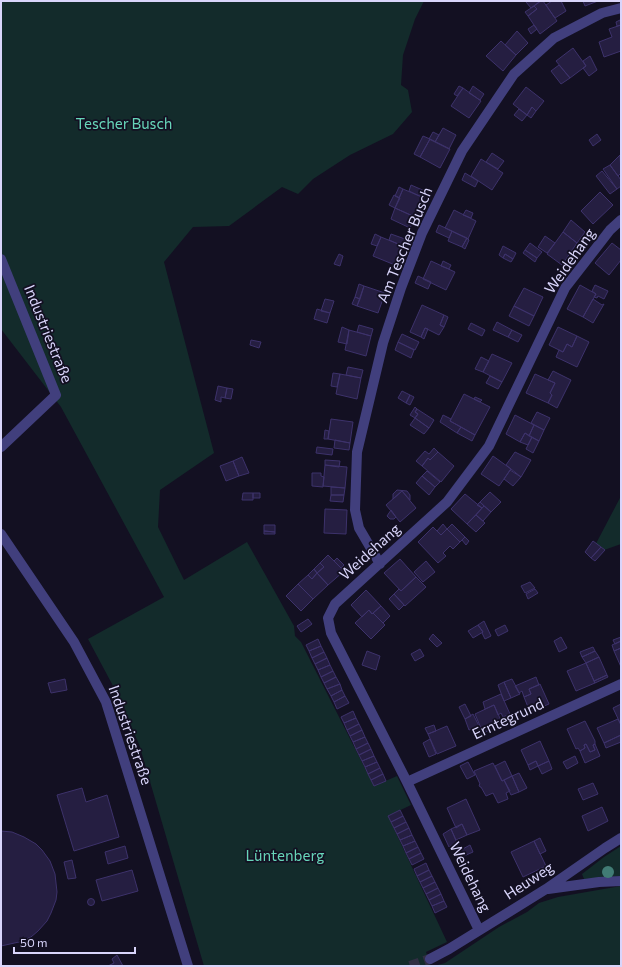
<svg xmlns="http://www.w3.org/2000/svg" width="622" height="967" font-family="Commissioner,sans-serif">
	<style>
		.green { fill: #132b2b }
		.building { fill: #251e41; stroke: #3d326b }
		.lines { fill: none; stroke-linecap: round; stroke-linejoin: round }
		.street-tunnel { stroke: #312e43; stroke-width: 10; stroke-dasharray: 10 5; stroke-linecap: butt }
		.street { stroke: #413f7d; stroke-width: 10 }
		.tree { fill: #417c75 }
		.labels { text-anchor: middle; stroke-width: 3.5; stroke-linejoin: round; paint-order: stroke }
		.park-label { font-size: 15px; fill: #67d5b9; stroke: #131022 }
		.street-label { font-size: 15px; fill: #d9d5fb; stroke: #131022 }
	</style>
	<rect width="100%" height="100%" fill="#131022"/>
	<path class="green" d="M 1,1 L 424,1 L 415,19 L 403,55 L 401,85 L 408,90 L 412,112 L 393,134 L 350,155 L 313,179 L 298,194 L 282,187 L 229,226 L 193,227 L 164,262 L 214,453 L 160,490 L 158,527 L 184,580 L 247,542 L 294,626 L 295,636 L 301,642 L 374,786 L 397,776 L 411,805 L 388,816 L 447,942 L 426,952 L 431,966 L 204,966 L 139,744 L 112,684 L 88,639 L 164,597 L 61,407 L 1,329 Z
		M 621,496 L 621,544 L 590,555 Z
		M 621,846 L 621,876 L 584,879 L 582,874 L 604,857 Z
		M 621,886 L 621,966 L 434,966 L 445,963 L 499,927 L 527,912 L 539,903 L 558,897 Z"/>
	<path class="building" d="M 527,1 L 539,1 L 539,2 L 531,8 L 526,2 Z
		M 541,1 L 543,1 L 557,21 L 540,34 L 528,16 L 537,9 L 534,6 Z
		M 552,1 L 561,1 L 566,11 L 555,18 L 546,5 Z
		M 583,1 L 598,1 L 585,6 Z
		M 534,6 L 537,9 L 528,16 L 525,12 Z
		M 620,20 L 621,25 L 617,26 L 616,22 Z
		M 534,25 L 537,29 L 531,34 L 528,29 Z
		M 621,25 L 621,51 L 604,57 L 599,42 L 612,37 L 609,29 Z
		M 517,31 L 528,43 L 516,55 L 505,45 Z
		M 501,41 L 516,55 L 503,71 L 486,56 Z
		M 573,48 L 586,66 L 570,78 L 556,61 Z
		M 590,56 L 597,70 L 589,76 L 583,68 L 586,66 L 583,61 Z
		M 559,65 L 570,78 L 561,84 L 551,71 Z
		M 459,86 L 463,88 L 457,96 L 454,94 Z
		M 473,86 L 484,94 L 480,100 L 469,93 Z
		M 526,87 L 544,101 L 536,111 L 532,107 L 527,115 L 513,104 Z
		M 463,88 L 481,101 L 469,118 L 451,106 Z
		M 532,107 L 536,111 L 531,118 L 527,115 Z
		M 519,109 L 527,115 L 522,121 L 514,115 Z
		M 443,128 L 456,135 L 449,149 L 435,142 Z
		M 433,132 L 439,135 L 435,142 L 429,139 Z
		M 597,134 L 601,140 L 593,146 L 589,140 Z
		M 423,136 L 430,139 L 420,157 L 414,154 Z
		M 430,139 L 450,149 L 440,168 L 420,157 Z
		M 492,153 L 504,161 L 498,169 L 486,162 Z
		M 620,155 L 621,173 L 618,176 L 610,165 Z
		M 481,159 L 503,173 L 492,190 L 471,176 Z
		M 610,165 L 621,180 L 621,186 L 617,189 L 603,169 Z
		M 602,171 L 617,189 L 610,194 L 596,176 Z
		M 465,173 L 478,181 L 475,187 L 462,180 Z
		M 411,185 L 427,192 L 424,198 L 409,191 Z
		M 399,187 L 403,189 L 399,198 L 395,196 Z
		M 403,189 L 424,198 L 415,217 L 395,208 Z
		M 600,192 L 613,205 L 593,224 L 581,211 Z
		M 394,195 L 400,198 L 395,208 L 389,205 Z
		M 395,208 L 415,217 L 410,228 L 391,219 Z
		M 454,210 L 476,221 L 468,239 L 445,228 Z
		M 466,210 L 473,213 L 471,218 L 463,215 Z
		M 571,220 L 585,232 L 577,243 L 563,232 Z
		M 439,225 L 452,231 L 449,238 L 436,232 Z
		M 452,231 L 467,238 L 462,247 L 448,241 Z
		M 563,232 L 577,243 L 562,265 L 547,254 Z
		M 375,234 L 381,237 L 377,246 L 371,244 Z
		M 391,234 L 405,239 L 403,246 L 389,240 Z
		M 545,236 L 555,243 L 547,253 L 538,247 Z
		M 381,237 L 403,246 L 395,265 L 373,256 Z
		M 467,238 L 469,240 L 465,249 L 462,247 Z
		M 530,243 L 542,252 L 537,258 L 525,250 Z
		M 612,243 L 621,250 L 621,260 L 609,275 L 595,263 Z
		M 503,246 L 516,253 L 513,259 L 505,254 L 503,258 L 499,255 Z
		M 525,250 L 537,258 L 535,262 L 523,253 Z
		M 339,254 L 343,256 L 340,266 L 334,264 Z
		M 505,254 L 513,259 L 511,262 L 503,258 Z
		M 431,261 L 455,272 L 446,290 L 423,279 Z
		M 443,261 L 451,265 L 449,269 L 441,266 Z
		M 418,276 L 431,282 L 428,289 L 415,283 Z
		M 359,284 L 364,286 L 360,299 L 355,297 Z
		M 580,285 L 596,294 L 583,317 L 567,309 Z
		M 595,285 L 608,291 L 604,299 L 598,296 L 597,298 L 594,297 L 596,294 L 592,291 Z
		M 364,286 L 385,293 L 378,313 L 357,306 Z
		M 524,288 L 543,297 L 534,316 L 514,306 Z
		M 355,297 L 360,299 L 357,306 L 352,304 Z
		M 325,299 L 334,301 L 330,313 L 321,311 Z
		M 593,299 L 602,305 L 604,304 L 593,323 L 583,317 Z
		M 422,305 L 444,315 L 440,325 L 444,327 L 439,335 L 425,328 L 421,337 L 410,332 Z
		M 514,306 L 534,316 L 529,326 L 509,316 Z
		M 317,309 L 330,313 L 327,323 L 314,319 Z
		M 444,315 L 448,317 L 444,327 L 440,325 Z
		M 497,322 L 512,330 L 508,337 L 493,330 Z
		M 471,323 L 485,330 L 482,336 L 468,329 Z
		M 359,325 L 373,329 L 371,336 L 357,332 Z
		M 342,327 L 349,330 L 347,344 L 338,342 Z
		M 558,327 L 577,336 L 572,347 L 567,344 L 563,352 L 549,345 Z
		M 425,328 L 428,329 L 424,339 L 421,337 Z
		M 349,330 L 371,336 L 366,356 L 345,350 Z
		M 512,330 L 522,335 L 518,342 L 508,337 Z
		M 402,334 L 419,342 L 415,350 L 398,342 Z
		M 577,336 L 589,342 L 577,367 L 556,357 L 559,350 L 563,352 L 567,344 L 572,347 Z
		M 251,340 L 261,342 L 259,348 L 250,345 Z
		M 398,342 L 414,350 L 411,358 L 395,350 Z
		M 492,354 L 512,363 L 502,382 L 483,372 Z
		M 481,357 L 489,361 L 483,372 L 475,369 Z
		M 348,367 L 363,370 L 361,378 L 346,375 Z
		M 553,371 L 571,380 L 557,408 L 548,403 L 552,395 L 550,393 L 555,383 L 548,380 Z
		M 333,373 L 340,374 L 337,387 L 331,386 Z
		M 340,374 L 361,378 L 357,399 L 336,394 Z
		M 535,374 L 555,383 L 550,393 L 552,395 L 548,403 L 526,393 Z
		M 490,376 L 502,382 L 498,389 L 486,383 Z
		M 218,386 L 227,388 L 225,398 L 221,397 L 221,402 L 215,400 Z
		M 227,388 L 233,389 L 231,399 L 225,398 Z
		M 402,391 L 410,395 L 406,403 L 398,398 Z
		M 464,394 L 490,407 L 475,435 L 450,421 Z
		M 410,395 L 414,397 L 410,405 L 406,403 Z
		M 475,397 L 482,400 L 480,402 L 474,399 Z
		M 415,407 L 417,409 L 415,412 L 418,414 L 415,418 L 410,415 Z
		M 417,409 L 434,420 L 429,428 L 415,418 L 418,414 L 415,412 Z
		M 537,412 L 550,418 L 544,430 L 531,423 Z
		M 443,415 L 451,419 L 450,421 L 461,427 L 457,433 L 440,422 Z
		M 515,415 L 534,425 L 529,436 L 525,433 L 520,442 L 506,434 Z
		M 415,418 L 429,428 L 424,434 L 410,425 Z
		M 331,419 L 353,422 L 350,443 L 328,439 Z
		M 534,425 L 544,430 L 539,441 L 529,436 Z
		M 461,427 L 475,435 L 472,441 L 457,433 Z
		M 325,430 L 329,431 L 328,439 L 324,439 Z
		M 525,433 L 532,437 L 528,445 L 520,442 Z
		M 532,437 L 539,441 L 533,453 L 526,449 Z
		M 335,440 L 350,443 L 349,450 L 334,448 Z
		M 317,447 L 333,449 L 332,455 L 316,453 Z
		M 434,448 L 438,452 L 430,460 L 428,458 L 422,466 L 416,461 L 425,451 L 429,454 Z
		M 438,452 L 454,466 L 441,482 L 422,466 L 428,458 L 430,460 Z
		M 515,452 L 531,460 L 521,477 L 506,465 Z
		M 493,456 L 511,469 L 499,486 L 481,474 Z
		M 242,457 L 249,473 L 239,476 L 233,461 Z
		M 325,460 L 340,461 L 339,467 L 325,465 Z
		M 233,461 L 239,476 L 226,481 L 220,466 Z
		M 325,465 L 347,467 L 345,488 L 323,486 Z
		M 510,470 L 521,477 L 513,486 L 504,479 Z
		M 427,471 L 440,482 L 435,487 L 422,476 Z
		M 312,473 L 321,473 L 321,476 L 324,477 L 323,487 L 312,486 Z
		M 422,476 L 435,487 L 429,495 L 416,483 Z
		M 331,487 L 345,488 L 344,495 L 331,495 Z
		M 397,490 L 407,491 L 410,495 L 410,500 L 402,491 L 393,499 L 393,494 Z
		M 402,491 L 416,508 L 400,522 L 386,505 Z
		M 490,492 L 501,502 L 491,512 L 480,502 Z
		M 243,493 L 253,493 L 253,500 L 242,500 Z
		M 253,493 L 260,493 L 260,498 L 253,498 Z
		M 465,494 L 482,508 L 467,524 L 451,509 Z
		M 331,495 L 344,495 L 343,502 L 330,501 Z
		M 480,502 L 484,506 L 482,508 L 477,505 Z
		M 484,506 L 491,512 L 483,521 L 476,515 Z
		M 325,509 L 347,510 L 346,534 L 324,533 Z
		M 391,510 L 396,517 L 394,519 L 390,519 L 387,516 Z
		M 476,515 L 485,523 L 476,532 L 467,524 Z
		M 443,524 L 447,529 L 441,535 L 437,531 Z
		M 452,524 L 465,537 L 460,542 L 447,529 Z
		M 264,525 L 275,525 L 275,532 L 264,531 Z
		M 433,527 L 441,535 L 447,529 L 460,542 L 453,549 L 450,546 L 443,553 L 446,556 L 438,563 L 418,542 Z
		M 264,531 L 275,532 L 275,534 L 264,534 Z
		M 465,537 L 469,541 L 466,545 L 462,540 Z
		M 593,541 L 601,547 L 591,558 L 585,552 Z
		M 601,547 L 605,550 L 595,561 L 591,558 Z
		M 328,555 L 344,571 L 328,585 L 317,573 L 324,567 L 320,563 Z
		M 337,558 L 344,565 L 341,568 L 334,561 Z
		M 400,559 L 416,577 L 401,591 L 384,573 Z
		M 426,561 L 435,572 L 423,582 L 414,572 Z
		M 320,563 L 324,567 L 317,573 L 314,569 Z
		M 314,569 L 317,573 L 312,579 L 308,575 Z
		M 317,573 L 328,585 L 313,599 L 298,584 L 308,575 L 312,579 Z
		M 416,577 L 426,587 L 405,606 L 394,594 L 399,589 L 401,591 Z
		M 530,582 L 535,588 L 525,593 L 521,586 Z
		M 298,584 L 313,599 L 301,611 L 286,596 Z
		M 535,589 L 538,593 L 528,599 L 526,594 Z
		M 366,590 L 381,606 L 372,614 L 369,610 L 362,617 L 351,605 Z
		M 394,594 L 404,605 L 399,610 L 389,599 Z
		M 381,606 L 390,616 L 383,623 L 373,613 Z
		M 369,610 L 372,614 L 373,613 L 385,625 L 371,639 L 355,623 Z
		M 308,619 L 312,624 L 301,632 L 297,626 Z
		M 484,621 L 491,636 L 485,639 L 482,633 L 483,632 L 478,625 Z
		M 478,625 L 483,632 L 473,638 L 468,631 Z
		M 505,625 L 508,631 L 498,636 L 495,630 Z
		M 433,634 L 442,643 L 437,647 L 429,639 Z
		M 561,637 L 567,648 L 559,652 L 554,641 Z
		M 621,637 L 621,641 L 615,644 L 613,640 Z
		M 318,639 L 321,646 L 309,651 L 306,645 Z
		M 621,641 L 621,648 L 614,651 L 612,645 Z
		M 321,646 L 324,652 L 312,658 L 309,651 Z
		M 593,647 L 595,651 L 582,657 L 580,652 Z
		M 621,648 L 621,667 L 614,651 Z
		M 420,649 L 424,656 L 415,661 L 411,654 Z
		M 367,651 L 380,656 L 376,670 L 362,665 Z
		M 595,651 L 599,657 L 586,663 L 582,657 Z
		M 324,652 L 327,658 L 315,664 L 312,658 Z
		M 599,657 L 607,675 L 594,681 L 586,663 Z
		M 327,658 L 330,665 L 318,670 L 315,664 Z
		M 586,663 L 595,683 L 576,691 L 567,671 Z
		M 330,665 L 333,671 L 321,677 L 318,670 Z
		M 333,671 L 336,677 L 324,683 L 321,677 Z
		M 607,675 L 608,677 L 595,683 L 594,681 Z
		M 336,677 L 340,684 L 327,689 L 324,683 Z
		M 536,677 L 539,685 L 529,689 L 531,694 L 524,697 L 522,691 L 519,693 L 515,686 Z
		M 65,679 L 67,690 L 51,693 L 48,683 Z
		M 512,679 L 520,694 L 511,698 L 504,682 Z
		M 504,682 L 511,698 L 504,701 L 498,685 Z
		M 340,684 L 342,690 L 331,696 L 327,689 Z
		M 540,684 L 549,704 L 530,712 L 524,697 L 531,694 L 529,689 Z
		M 342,690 L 345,696 L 334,702 L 331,696 Z
		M 501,694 L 510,714 L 503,717 L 501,713 L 498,715 L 494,705 L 485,709 L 483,702 Z
		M 345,696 L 349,703 L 337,709 L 334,702 Z
		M 465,704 L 471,716 L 465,719 L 459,707 Z
		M 621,704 L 621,725 L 613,708 Z
		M 494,705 L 503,725 L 483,733 L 475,714 Z
		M 353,711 L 356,718 L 344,723 L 341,717 Z
		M 473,714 L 479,726 L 469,730 L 465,719 Z
		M 356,718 L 359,724 L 347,730 L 344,723 Z
		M 618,719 L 621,725 L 621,735 L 604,743 L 597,728 Z
		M 585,721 L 595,741 L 595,744 L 593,745 L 595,750 L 590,752 L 586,744 L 584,745 L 585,748 L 580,751 L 578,748 L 576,749 L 567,729 Z
		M 359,724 L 362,730 L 350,736 L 347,730 Z
		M 434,725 L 436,731 L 428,734 L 425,728 Z
		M 447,726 L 456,746 L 437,754 L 428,734 Z
		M 362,730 L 365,737 L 353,742 L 350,736 Z
		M 621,735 L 621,742 L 606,748 L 604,743 Z
		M 365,737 L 368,743 L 356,749 L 353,742 Z
		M 430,739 L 436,754 L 429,757 L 423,743 Z
		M 540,741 L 549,761 L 538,766 L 536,761 L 528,765 L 521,750 Z
		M 368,743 L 371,749 L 359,755 L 356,749 Z
		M 586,744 L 590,752 L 595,750 L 593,745 L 595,744 L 600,756 L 585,763 L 580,751 L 585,748 L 584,745 Z
		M 371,749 L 374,756 L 362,761 L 359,755 Z
		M 374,756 L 377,762 L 365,767 L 362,761 Z
		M 575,756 L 578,763 L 567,769 L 563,762 Z
		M 505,761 L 512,776 L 502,781 L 495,766 Z
		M 536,761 L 538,766 L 530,770 L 528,765 Z
		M 549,761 L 552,769 L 542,774 L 538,766 Z
		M 377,762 L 380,768 L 368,774 L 365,767 Z
		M 468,762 L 475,775 L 467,779 L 460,766 Z
		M 493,763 L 502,781 L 504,780 L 510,791 L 506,793 L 508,799 L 498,803 L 493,793 L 486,796 L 481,787 L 480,787 L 479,785 L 480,784 L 474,771 Z
		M 380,768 L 383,774 L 371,780 L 368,774 Z
		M 519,773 L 527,788 L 519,792 L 512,776 Z
		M 383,774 L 386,781 L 374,786 L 371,780 Z
		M 512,776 L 519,792 L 511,795 L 504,780 Z
		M 593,783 L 598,794 L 583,800 L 578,789 Z
		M 82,788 L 86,802 L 107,795 L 119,837 L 74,851 L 57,795 Z
		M 466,799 L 480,830 L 467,835 L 462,824 L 456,828 L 447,808 Z
		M 602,807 L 608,821 L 588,831 L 582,816 Z
		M 400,810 L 403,816 L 391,822 L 388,816 Z
		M 403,816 L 406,822 L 394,828 L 391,822 Z
		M 406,822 L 409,828 L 397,834 L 394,828 Z
		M 462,824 L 467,835 L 456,840 L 451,829 Z
		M 409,828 L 412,835 L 400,840 L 397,834 Z
		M 451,829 L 457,843 L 449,847 L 443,834 Z
		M 1,831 L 12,832 L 24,837 L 36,844 L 42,850 L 50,861 L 55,874 L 57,892 L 56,900 L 51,913 L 47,921 L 38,931 L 31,937 L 19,942 L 1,946 Z
		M 412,835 L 415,841 L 403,846 L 400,840 Z
		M 540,838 L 546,851 L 540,854 L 534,841 Z
		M 415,841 L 418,847 L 406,853 L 403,846 Z
		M 534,841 L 546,866 L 523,877 L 511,852 Z
		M 470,845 L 473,852 L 464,856 L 461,850 Z
		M 125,846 L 128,858 L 108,864 L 105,852 Z
		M 418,847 L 421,853 L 409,859 L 406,853 Z
		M 421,853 L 424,859 L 412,865 L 409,859 Z
		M 72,860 L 76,878 L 68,879 L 64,862 Z
		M 426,863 L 429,870 L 417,876 L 414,869 Z
		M 132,870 L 138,891 L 102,901 L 96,880 Z
		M 429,870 L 432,876 L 420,882 L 417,876 Z
		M 432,876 L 435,882 L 423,888 L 420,882 Z
		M 435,882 L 438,888 L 426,894 L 423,888 Z
		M 438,888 L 441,894 L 429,900 L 426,894 Z
		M 441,894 L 444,901 L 432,906 L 429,900 Z
		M87.5 902a3.5 3.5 0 1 1 7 0a3.5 3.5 0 1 1-7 0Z
		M 444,901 L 447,907 L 435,913 L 432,906 Z
		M 117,955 L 123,966 L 108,966 L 114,963 L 112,959 Z"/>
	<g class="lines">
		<path class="street-tunnel" d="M 410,966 L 430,959"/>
		<path class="street" d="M 1,259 L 56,395 L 1,447
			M 1,534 L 74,642 L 106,702 L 188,966
			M 380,564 L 359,528 L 355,510 L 357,452 L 383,343 L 401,288 L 422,233 L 462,151 L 514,74 L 554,38 L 602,13 L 621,8
			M 407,782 L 621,684
			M 548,889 L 599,882 L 621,881
			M 479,930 L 407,782 L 331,633 L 328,618 L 335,604 L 447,502 L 489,446 L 565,288 L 610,230 L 621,220
			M 430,959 L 449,949 L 546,889 L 605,848 L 621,838"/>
	</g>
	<circle class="tree" cx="608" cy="872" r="6"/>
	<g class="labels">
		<g class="park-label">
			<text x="124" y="129">Tescher Busch</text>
			<text x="285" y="861">Lüntenberg</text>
		</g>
		<g class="street-label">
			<text transform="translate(405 245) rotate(-68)" y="5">Am Tescher Busch</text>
			<text transform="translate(570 261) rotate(-55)" y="5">Weidehang</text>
			<text transform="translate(48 334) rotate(68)" y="5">Industriestraße</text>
			<text transform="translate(370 552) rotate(-42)" y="5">Weidehang</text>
			<text transform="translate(508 719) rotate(-25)" y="5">Erntegrund</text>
			<text transform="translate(130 735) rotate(71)" y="5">Industriestraße</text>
			<text transform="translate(470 877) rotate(64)" y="5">Weidehang</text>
			<text transform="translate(529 881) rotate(-33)" y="5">Heuweg</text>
		</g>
	</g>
	<rect width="622" height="967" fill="none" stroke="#d9d5fb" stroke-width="4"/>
	<path d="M14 947v6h121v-6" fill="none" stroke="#d9d5fb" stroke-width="2"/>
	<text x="20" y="947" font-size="12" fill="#d9d5fb" stroke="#131022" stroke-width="3" paint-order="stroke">50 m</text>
</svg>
